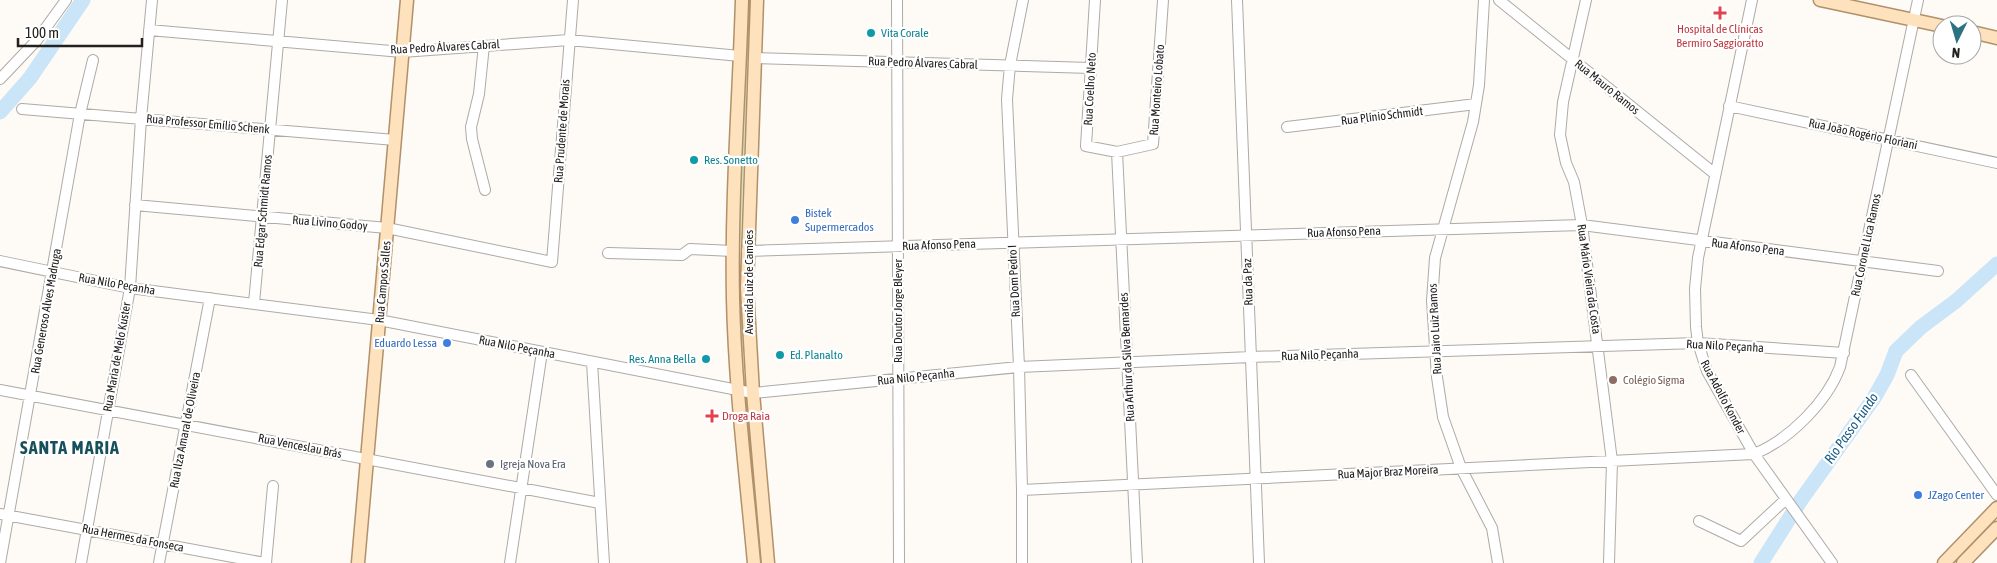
<svg xmlns="http://www.w3.org/2000/svg" width="1997" height="563" font-family="'Asap Condensed',sans-serif">
	<style>
		.green { fill: #cfe1c1 }
		.lines { fill: none; stroke-linecap: round; stroke-linejoin: round }
		.river { stroke: #cae4f8; stroke-width: 15 }
		.minor-casing { stroke: #aeaaa6; stroke-width: 12 }
		.major-casing { stroke: #b09169; stroke-width: 15 }
		.minor { stroke: #fff; stroke-width: 10 }
		.major { stroke: #fee2bd; stroke-width: 12 }
		.health-dot { fill: #e0444e; stroke: #fff; stroke-width: 2 }
		.culture-dot { fill: #0f9aa8; stroke: #fff; stroke-width: 2 }
		.shop-dot { fill: #3f7fe0; stroke: #fff; stroke-width: 2 }
		.education-dot { fill: #8d6e63; stroke: #fff; stroke-width: 2 }
		.worship-dot { fill: #6b7280; stroke: #fff; stroke-width: 2 }
		.labels { text-anchor: middle; stroke-width: 4.5; stroke-linejoin: round; paint-order: stroke }
		.health-label { font-size: 12px; fill: #be3a42; stroke: #fff }
		.culture-label { font-size: 12px; fill: #0d838f; stroke: #fff; text-anchor: start }
		.street-label { font-size: 12px; fill: #22211f; stroke: #fff }
		.shop-label { font-size: 12px; fill: #366cbe; stroke: #fff; text-anchor: start }
		.education-label { font-size: 12px; fill: #785e54; stroke: #fff; text-anchor: start }
		.worship-label { font-size: 12px; fill: #5b616d; stroke: #fff; text-anchor: start }
		.water-label { font-size: 14px; font-style: italic; fill: #185b85; stroke: #fff }
		.district-label { font-size: 18px; font-weight: bold; letter-spacing: 1px; fill: #17505b; stroke: #fff }
	</style>
	<rect width="100%" height="100%" fill="#fefaf5"/>
	<path class="green" d="M 746,0 L 750,0 L 740,263 L 744,380 L 736,305 Z
		M 745,410 L 747,411 L 764,563 L 760,563 Z"/>
	<g class="lines">
		<path class="river" d="M 0,112 L 30,78 L 83,0
			M 1761,563 L 1801,500 L 1874,398 L 1887,375 L 1896,351 L 1921,327 L 1956,301 L 1997,264"/>
		<g class="minor-casing">
			<path id="minor" d="M 897,0 L 899,563
				M 1095,0 L 1086,146 L 1117,152 L 1153,144 L 1163,0
				M 1237,0 L 1259,563
				M 1484,0 L 1479,85 L 1473,122 L 1435,258 L 1432,301 L 1437,377 L 1443,417 L 1461,468 L 1492,528 L 1498,563
				M 1499,0 L 1715,174
				M 1586,0 L 1563,102 L 1560,135 L 1566,163 L 1574,182 L 1582,225 L 1612,461 L 1609,563
				M 1752,0 L 1698,258 L 1695,289 L 1696,327 L 1698,343 L 1707,371 L 1754,454 L 1832,563
				M 149,30 L 402,52 L 569,40 L 740,56
				M 484,45 L 479,94 L 471,127 L 472,139 L 485,190
				M 755,58 L 1091,68
				M 0,79 L 37,40 L 66,0
				M 1729,106 L 1997,163
				M 22,109 L 395,140
				M 1287,127 L 1476,104
				M 1117,152 L 1137,563
				M 135,205 L 387,228 L 552,262 L 573,0
				M 747,251 L 1582,225 L 1938,271
				M 608,253 L 682,255 L 690,249 L 733,251
				M 0,261 L 130,288 L 379,320 L 753,393 L 1019,367 L 1251,357 L 1698,343 L 1844,353
				M 254,303 L 282,0
				M 592,362 L 604,563
				M 1911,375 L 1997,495
				M 0,390 L 600,503
				M 1022,490 L 1754,454 C 1789,440 1827,402 1840,367 L 1918,0
				M 0,514 L 265,563
				M 1699,521 L 1741,541 L 1786,499
				M 0,563 L 80,114 L 93,60
				M 81,563 L 130,288 L 141,119 L 152,0
				M 159,563 L 210,298
				M 266,563 L 273,486
				M 510,563 L 542,352
				M 1022,563 L 1022,490 L 1019,367 L 1007,99 L 1010,65 L 1023,0"/>
		</g>
		<g class="major-casing">
			<path id="major" d="M 742,0 C 739,99 731,199 733,299 C 735,387 746,475 754,563
				M 757,0 L 747,288 L 753,393 L 768,563
				M 1820,0 L 1942,26
				M 1972,32 L 1997,38
				M 358,563 L 407,0
				M 1944,563 L 1997,508
				M 1963,563 L 1997,528"/>
		</g>
		<use href="#minor" class="minor"/>
		<use href="#major" class="major"/>
	</g>
	<g class="health-dot">
		<path d="M1717.5 5.5h5v5h5v5h-5v5h-5v-5h-5v-5h5z"/>
		<path d="M709.5 408.5h5v5h5v5h-5v5h-5v-5h-5v-5h5z"/>
	</g>
	<g class="culture-dot">
		<circle cx="871" cy="33" r="5"/>
		<circle cx="694" cy="160" r="5"/>
		<circle cx="780" cy="355" r="5"/>
		<circle cx="706" cy="359" r="5"/>
	</g>
	<g class="shop-dot">
		<circle cx="795" cy="220" r="5"/>
		<circle cx="447" cy="343" r="5"/>
		<circle cx="1918" cy="495" r="5"/>
	</g>
	<circle class="education-dot" cx="1613" cy="380" r="5"/>
	<circle class="worship-dot" cx="490" cy="464" r="5"/>
	<g class="labels">
		<g class="health-label">
			<text x="1720" y="33">Hospital de Clínicas<tspan x="1720" dy="14">Bermiro Saggioratto</tspan></text>
			<text x="722" y="420" text-anchor="start">Droga Raia</text>
		</g>
		<g class="culture-label">
			<text x="881" y="37">Vita Corale</text>
			<text x="704" y="164">Res. Sonetto</text>
			<text x="790" y="359">Ed. Planalto</text>
			<text x="696" y="363" text-anchor="end">Res. Anna Bella</text>
		</g>
		<g class="street-label">
			<text transform="translate(445 47) rotate(-3)" y="4">Rua Pedro Álvares Cabral</text>
			<text transform="translate(923 63) rotate(2)" y="4">Rua Pedro Álvares Cabral</text>
			<text transform="translate(1607 87) rotate(39)" y="4">Rua Mauro Ramos</text>
			<text transform="translate(1090 89) rotate(-87)" y="4">Rua Coelho Neto</text>
			<text transform="translate(1157 90) rotate(-86)" y="4">Rua Monteiro Lobato</text>
			<text transform="translate(1382 116) rotate(-7)" y="4">Rua Plínio Schmidt</text>
			<text transform="translate(208 124) rotate(5)" y="4">Rua Professor Emílio Schenk</text>
			<text transform="translate(562 131) rotate(-86)" y="4">Rua Prudente de Morais</text>
			<text transform="translate(1863 134) rotate(12)" y="4">Rua João Rogério Floriani</text>
			<text transform="translate(263 211) rotate(-85)" y="4">Rua Edgar Schmidt Ramos</text>
			<text transform="translate(330 223) rotate(5)" y="4">Rua Livino Godoy</text>
			<text transform="translate(1344 232) rotate(-2)" y="4">Rua Afonso Pena</text>
			<text transform="translate(939 245) rotate(-2)" y="4">Rua Afonso Pena</text>
			<text transform="translate(1866 245) rotate(-78)" y="4">Rua Coronel Lica Ramos</text>
			<text transform="translate(1748 247) rotate(7)" y="4">Rua Afonso Pena</text>
			<text transform="translate(1589 279) rotate(82)" y="4">Rua Mário Vieira da Costa</text>
			<text transform="translate(1014 281) rotate(-93)" y="4">Rua Dom Pedro I</text>
			<text transform="translate(383 282) rotate(-85)" y="4">Rua Campos Salles</text>
			<text transform="translate(749 282) rotate(-90)" y="4">Avenida Luiz de Camões</text>
			<text transform="translate(1248 282) rotate(-92)" y="4">Rua da Paz</text>
			<text transform="translate(117 284) rotate(10)" y="4">Rua Nilo Peçanha</text>
			<text transform="translate(46 311) rotate(-80)" y="4">Rua Generoso Alves Madruga</text>
			<text transform="translate(898 311) rotate(-90)" y="4">Rua Doutor Jorge Bleyer</text>
			<text transform="translate(1435 329) rotate(-93)" y="4">Rua Jairo Luiz Ramos</text>
			<text transform="translate(1725 346) rotate(3)" y="4">Rua Nilo Peçanha</text>
			<text transform="translate(517 347) rotate(11)" y="4">Rua Nilo Peçanha</text>
			<text transform="translate(1320 355) rotate(-2)" y="4">Rua Nilo Peçanha</text>
			<text transform="translate(117 357) rotate(-80)" y="4">Rua Maria de Melo Kuster</text>
			<text transform="translate(1127 357) rotate(-93)" y="4">Rua Arthur da Silva Bernardes</text>
			<text transform="translate(916 377) rotate(-6)" y="4">Rua Nilo Peçanha</text>
			<text transform="translate(1723 397) rotate(62)" y="4">Rua Adolfo Konder</text>
			<text transform="translate(185 430) rotate(-79)" y="4">Rua Ilza Amaral de Oliveira</text>
			<text transform="translate(300 446) rotate(11)" y="4">Rua Venceslau Brás</text>
			<text transform="translate(1388 472) rotate(-3)" y="4">Rua Major Braz Moreira</text>
			<text transform="translate(133 538) rotate(11)" y="4">Rua Hermes da Fonseca</text>
		</g>
		<g class="shop-label">
			<text x="805" y="217">Bistek<tspan x="805" dy="14">Supermercados</tspan></text>
			<text x="437" y="347" text-anchor="end">Eduardo Lessa</text>
			<text x="1928" y="499">JZago Center</text>
		</g>
		<g class="education-label">
			<text x="1623" y="384">Colégio Sigma</text>
		</g>
		<g class="worship-label">
			<text x="500" y="468">Igreja Nova Era</text>
		</g>
		<g class="water-label">
			<text transform="translate(1851 428) rotate(-55)" y="5">Rio Passo Fundo</text>
		</g>
		<g class="district-label">
			<text x="70" y="454">SANTA MARIA</text>
		</g>
	</g>
	<g transform="translate(1957 40) rotate(185)"><circle r="24" fill="#ffffff" stroke="#a7a6a5"/>
	<path d="M0-4L9 19L0 12L-9 19Z" fill="#2c7280"/>
	<text y="-8" font-size="14" font-weight="bold" text-anchor="middle" fill="#22211f">N</text>
	</g>
	<path d="M18 38v8h124v-8" fill="none" stroke="#22211f" stroke-width="2.5"/>
	<text x="25" y="38" font-size="15" fill="#22211f" stroke="#ffffff" stroke-width="4" paint-order="stroke">100 m</text>
</svg>
